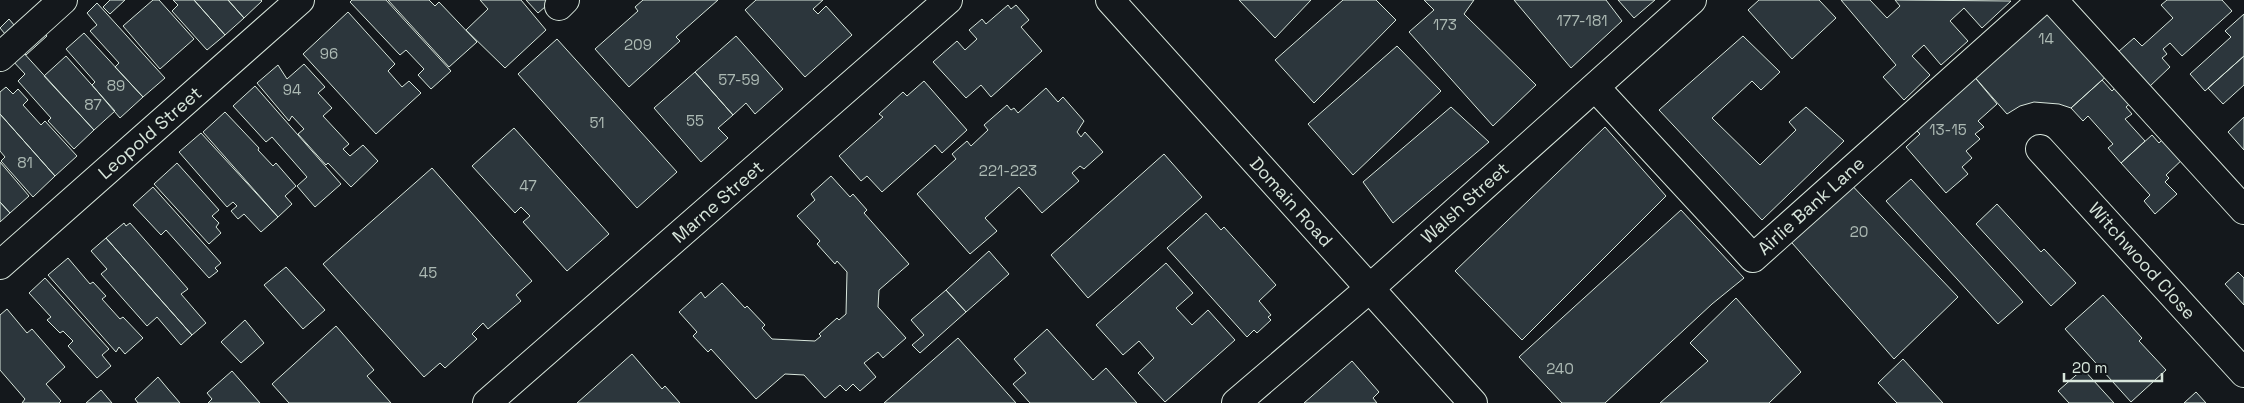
<svg xmlns="http://www.w3.org/2000/svg" width="2244" height="403" font-family="'Space Grotesk',sans-serif">
	<style>
		.building { fill: #2c363c; stroke: #d8e6dc }
		.lines { fill: none; stroke-linecap: round; stroke-linejoin: round }
		.minor-casing { stroke: #d8e6dc; stroke-width: 30 }
		.minor { stroke: #14181c; stroke-width: 28 }
		.labels { text-anchor: middle; stroke-width: 4; stroke-linejoin: round; paint-order: stroke }
		.number-label { font-size: 15px; fill: #adbab4 }
		.street-label { font-size: 18px; fill: #d8e6dc; stroke: #14181c }
	</style>
	<rect width="100%" height="100%" fill="#14181c"/>
	<path class="building" d="M 110,0 L 125,0 L 110,14 L 103,7 Z
		M 153,0 L 159,0 L 194,39 L 160,69 L 123,26 Z
		M 173,0 L 194,0 L 225,35 L 207,50 L 172,11 L 178,5 Z
		M 194,0 L 228,0 L 244,18 L 225,35 Z
		M 228,0 L 261,0 L 262,1 L 244,18 Z
		M 352,0 L 386,0 L 451,71 L 431,89 L 418,75 L 424,69 L 406,50 L 400,55 L 350,2 Z
		M 388,0 L 429,0 L 435,6 L 439,2 L 477,42 L 449,67 Z
		M 480,0 L 521,0 L 546,30 L 505,68 L 466,30 L 488,9 Z
		M 526,0 L 553,0 L 538,13 Z
		M 643,0 L 718,0 L 676,37 L 680,41 L 629,87 L 595,49 L 638,11 L 635,7 Z
		M 756,0 L 823,0 L 813,9 L 818,14 L 826,6 L 852,35 L 805,77 L 745,10 Z
		M 1239,0 L 1311,0 L 1275,38 Z
		M 1343,0 L 1376,0 L 1396,20 L 1314,103 L 1275,60 Z
		M 1424,0 L 1474,0 L 1464,14 L 1536,85 L 1493,126 L 1409,32 L 1434,10 Z
		M 1514,0 L 1606,0 L 1622,21 L 1571,68 Z
		M 1618,0 L 1655,0 L 1634,18 Z
		M 1759,0 L 1819,0 L 1836,18 L 1792,59 L 1748,10 Z
		M 1841,0 L 1870,0 L 1887,18 L 1900,6 L 1895,0 L 2011,1 L 1982,28 L 1964,8 L 1950,21 L 1968,41 L 1941,65 L 1924,45 L 1912,56 L 1930,75 L 1904,100 L 1883,77 L 1896,65 Z
		M 2167,0 L 2222,0 L 2232,11 L 2182,56 L 2170,43 L 2163,49 L 2167,54 L 2162,58 L 2170,67 L 2149,87 L 2118,52 L 2134,38 L 2142,46 L 2173,18 L 2161,5 Z
		M 97,3 L 165,78 L 143,97 L 115,67 L 119,63 L 90,31 L 97,25 L 87,13 Z
		M 1008,5 L 1011,9 L 1016,5 L 1029,20 L 1021,27 L 1042,51 L 991,97 L 981,85 L 966,98 L 933,62 L 957,41 L 965,50 L 977,39 L 969,30 L 982,19 L 986,24 Z
		M 2050,5 L 2110,73 L 2071,108 L 2059,104 L 2034,102 L 2020,106 L 2007,114 L 1972,74 Z
		M 348,12 L 395,64 L 388,71 L 402,87 L 409,81 L 421,93 L 376,134 L 303,54 Z
		M 2244,14 L 2244,56 L 2205,91 L 2190,74 L 2231,37 L 2225,31 Z
		M 9,19 L 20,32 L 10,40 L 0,28 Z
		M 42,30 L 47,36 L 26,55 L 20,50 Z
		M 84,33 L 143,97 L 120,118 L 92,85 L 95,82 L 66,49 Z
		M 736,36 L 783,89 L 755,114 L 746,103 L 733,115 L 695,72 Z
		M 1743,36 L 1780,72 L 1761,90 L 1752,81 L 1712,118 L 1760,165 L 1796,130 L 1789,122 L 1806,107 L 1844,141 L 1762,220 L 1659,110 Z
		M 557,39 L 677,172 L 637,208 L 518,74 Z
		M 1397,46 L 1441,91 L 1353,175 L 1308,124 Z
		M 21,50 L 94,130 L 74,149 L 48,121 L 51,118 L 18,81 L 25,74 L 11,59 Z
		M 66,56 L 115,111 L 94,130 L 44,76 Z
		M 2244,56 L 2244,85 L 2223,104 L 2208,88 Z
		M 304,64 L 325,87 L 318,93 L 332,108 L 323,116 L 349,144 L 343,149 L 350,156 L 363,145 L 378,161 L 351,187 L 328,163 L 326,165 L 298,134 L 304,129 L 292,116 L 289,121 L 257,83 L 278,65 L 287,79 Z
		M 695,72 L 733,115 L 718,128 L 728,138 L 701,162 L 654,108 Z
		M 1972,74 L 1997,104 L 1978,121 L 1984,127 L 1975,134 L 1980,139 L 1966,151 L 1972,158 L 1962,167 L 1968,174 L 1946,193 L 1906,147 L 1920,134 L 1913,127 Z
		M 2102,80 L 2112,91 L 2120,83 L 2135,99 L 2126,107 L 2132,114 L 2125,119 L 2145,141 L 2121,163 L 2108,148 L 2113,144 L 2088,116 L 2083,121 L 2071,108 Z
		M 924,81 L 967,130 L 942,153 L 935,145 L 882,192 L 867,176 L 861,181 L 839,156 L 883,117 L 879,114 L 903,92 L 907,96 Z
		M 255,86 L 341,184 L 315,207 L 297,186 L 307,177 L 272,137 L 266,142 L 233,106 Z
		M 6,87 L 13,94 L 18,89 L 28,100 L 23,105 L 41,125 L 45,121 L 77,156 L 55,176 L 0,114 L 0,92 Z
		M 1046,88 L 1058,102 L 1063,97 L 1084,121 L 1077,132 L 1081,137 L 1085,132 L 1103,152 L 1084,169 L 1080,166 L 1072,173 L 1079,181 L 1042,213 L 1019,187 L 985,218 L 997,231 L 970,254 L 917,194 L 956,159 L 952,154 L 967,141 L 971,146 L 988,130 L 984,125 L 1007,105 L 1011,110 L 1014,108 L 1018,113 Z
		M 1451,107 L 1489,142 L 1393,223 L 1363,182 Z
		M 225,112 L 259,148 L 258,150 L 273,166 L 276,163 L 296,186 L 285,196 L 292,204 L 278,217 L 203,132 Z
		M 0,114 L 55,176 L 33,197 L 1,161 L 5,157 L 0,151 Z
		M 2244,117 L 2244,150 L 2228,132 Z
		M 1605,127 L 1666,196 L 1522,340 L 1455,271 Z
		M 514,128 L 609,234 L 567,271 L 523,222 L 530,216 L 521,207 L 515,213 L 472,166 Z
		M 201,133 L 278,217 L 261,232 L 244,214 L 238,219 L 231,211 L 237,206 L 233,202 L 227,207 L 179,152 Z
		M 2152,135 L 2159,143 L 2167,135 L 2186,156 L 2166,175 L 2169,178 L 2165,182 L 2177,194 L 2155,214 L 2144,201 L 2150,195 L 2121,163 Z
		M 1164,154 L 1202,197 L 1088,298 L 1051,255 Z
		M 0,162 L 29,196 L 10,213 L 0,202 Z
		M 177,163 L 219,210 L 212,216 L 219,223 L 216,227 L 221,233 L 209,244 L 154,184 Z
		M 432,168 L 532,281 L 516,295 L 521,301 L 488,329 L 483,323 L 472,334 L 477,339 L 445,368 L 440,363 L 424,377 L 323,264 Z
		M 831,176 L 850,197 L 853,194 L 867,210 L 864,213 L 909,264 L 879,290 L 878,307 L 906,338 L 883,358 L 878,352 L 864,363 L 876,377 L 860,391 L 853,384 L 846,391 L 840,385 L 825,398 L 804,375 L 785,374 L 756,399 L 711,349 L 708,352 L 693,336 L 697,332 L 679,312 L 701,292 L 705,298 L 722,283 L 745,308 L 747,306 L 765,325 L 762,328 L 772,339 L 815,341 L 821,336 L 819,334 L 837,318 L 839,320 L 846,314 L 847,272 L 837,261 L 835,264 L 817,244 L 820,241 L 797,216 L 815,200 L 811,194 Z
		M 1845,178 L 1958,297 L 1894,359 L 1785,235 Z
		M 1911,179 L 2023,302 L 1998,324 L 1886,201 Z
		M 153,187 L 221,263 L 215,268 L 218,271 L 209,278 L 166,230 L 161,235 L 133,205 Z
		M 0,202 L 10,213 L 0,222 Z
		M 1997,204 L 2041,252 L 2044,249 L 2076,283 L 2051,306 L 1976,224 Z
		M 1681,210 L 1744,278 L 1712,304 L 1605,403 L 1562,403 L 1519,357 Z
		M 1206,213 L 1221,230 L 1224,227 L 1276,285 L 1259,301 L 1271,315 L 1268,317 L 1271,320 L 1257,333 L 1254,330 L 1247,337 L 1167,248 Z
		M 124,223 L 126,226 L 130,223 L 188,289 L 181,294 L 206,323 L 192,335 L 106,238 Z
		M 106,238 L 192,335 L 181,345 L 157,317 L 147,326 L 101,274 L 107,269 L 91,251 Z
		M 989,251 L 1009,274 L 966,312 L 946,290 Z
		M 68,258 L 90,284 L 93,282 L 106,296 L 102,299 L 120,319 L 123,317 L 143,338 L 125,354 L 119,347 L 116,352 L 48,275 Z
		M 1166,263 L 1193,293 L 1176,308 L 1192,325 L 1208,310 L 1235,340 L 1165,402 L 1138,373 L 1154,358 L 1139,341 L 1123,355 L 1096,325 Z
		M 286,267 L 325,310 L 303,329 L 264,285 Z
		M 2238,272 L 2244,278 L 2244,305 L 2225,284 Z
		M 45,278 L 109,349 L 102,355 L 111,366 L 97,378 L 68,346 L 73,341 L 63,331 L 60,333 L 47,320 L 51,317 L 29,293 Z
		M 946,290 L 966,312 L 920,353 L 912,345 L 924,335 L 911,320 Z
		M 2103,295 L 2142,338 L 2139,341 L 2166,370 L 2131,402 L 2065,329 Z
		M 1736,298 L 1801,372 L 1769,403 L 1660,403 L 1708,361 L 1690,343 Z
		M 7,309 L 27,333 L 32,329 L 65,367 L 46,384 L 61,401 L 59,403 L 22,403 L 25,399 L 0,370 L 0,315 Z
		M 245,320 L 264,343 L 241,363 L 221,342 Z
		M 336,326 L 374,370 L 367,376 L 391,403 L 289,403 L 272,384 Z
		M 1047,329 L 1093,380 L 1106,368 L 1137,403 L 1030,403 L 1013,384 L 1026,373 L 1014,359 Z
		M 958,338 L 1016,403 L 884,403 Z
		M 632,354 L 662,389 L 665,386 L 680,403 L 577,403 Z
		M 1903,359 L 1943,403 L 1897,403 L 1878,383 Z
		M 1352,361 L 1379,392 L 1373,398 L 1377,403 L 1304,403 Z
		M 2083,369 L 2114,403 L 2069,403 L 2058,391 Z
		M 232,371 L 260,403 L 208,403 L 212,399 L 207,393 Z
		M 158,377 L 168,389 L 180,403 L 138,403 L 135,399 Z
		M 101,390 L 112,403 L 86,403 Z
		M 2196,392 L 2206,403 L 2184,403 Z"/>
	<g class="lines">
		<g class="minor-casing">
			<path id="minor" d="M 1110,0 L 1473,403
				M 2053,0 L 2244,210
				M 559,6 L 565,0
				M 0,57 L 63,0
				M 1595,87 L 1753,258 L 2042,0
				M 2040,149 L 2244,373
				M 0,265 L 300,0
				M 487,403 L 948,0
				M 1236,403 L 1369,289 L 1692,0"/>
		</g>
		<use href="#minor" class="minor"/>
	</g>
	<g class="labels">
		<g class="number-label">
			<text x="1582" y="26">177-181</text>
			<text x="1445" y="30">173</text>
			<text x="2046" y="44">14</text>
			<text x="638" y="50">209</text>
			<text x="329" y="59">96</text>
			<text x="739" y="85">57-59</text>
			<text x="116" y="91">89</text>
			<text x="292" y="95">94</text>
			<text x="93" y="110">87</text>
			<text x="695" y="126">55</text>
			<text x="597" y="128">51</text>
			<text x="1948" y="135">13-15</text>
			<text x="25" y="168">81</text>
			<text x="1008" y="176">221-223</text>
			<text x="528" y="191">47</text>
			<text x="1859" y="237">20</text>
			<text x="428" y="278">45</text>
			<text x="1560" y="374">240</text>
		</g>
		<g class="street-label">
			<text transform="translate(150 133) rotate(-41)" y="6">Leopold Street</text>
			<text transform="translate(718 202) rotate(-41)" y="6">Marne Street</text>
			<text transform="translate(1291 202) rotate(48)" y="6">Domain Road</text>
			<text transform="translate(1465 203) rotate(-42)" y="6">Walsh Street</text>
			<text transform="translate(1811 206) rotate(-42)" y="6">Airlie Bank Lane</text>
			<text transform="translate(2142 261) rotate(48)" y="6">Witchwood Close</text>
		</g>
	</g>
	<path d="M2064 373v8h98v-8" fill="none" stroke="#d8e6dc" stroke-width="2.5"/>
	<text x="2072" y="373" font-size="15" fill="#d8e6dc" stroke="#14181c" stroke-width="4" paint-order="stroke">20 m</text>
</svg>
